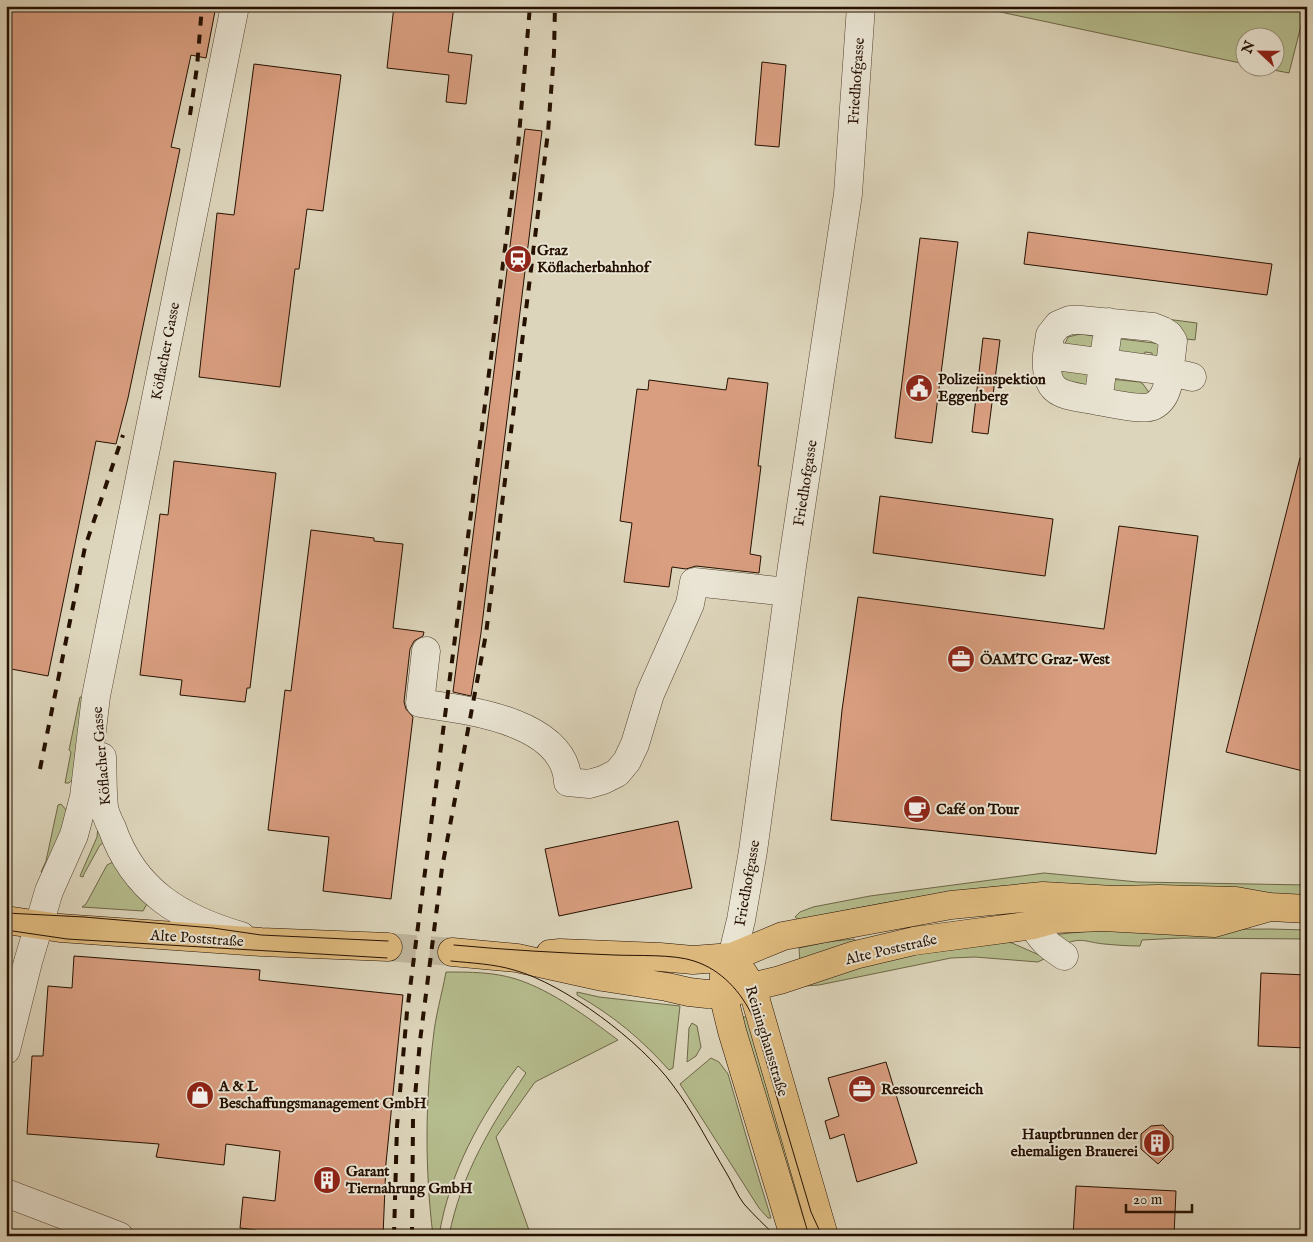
<svg xmlns="http://www.w3.org/2000/svg" width="1313" height="1242" font-family="'IM FELL English',serif">
	<style>
		.green { fill: #b5bc8d; stroke: #6d6646 }
		.building { fill: #d99e80; stroke: #251000 }
		.lines { fill: none; stroke-linecap: round; stroke-linejoin: round }
		.major-tunnel { stroke: #c1b79f; stroke-width: 28; stroke-dasharray: 28 14; stroke-linecap: butt }
		.minor-casing { stroke: #53412f; stroke-width: 29 }
		.major-casing { stroke: #251000; stroke-width: 29 }
		.minor { stroke: #e9e4d3; stroke-width: 28 }
		.major { stroke: #deba7e; stroke-width: 28 }
		.tram { stroke: #251000; stroke-width: 1 }
		.rail { stroke: #251000; stroke-width: 4; stroke-dasharray: 9 9; stroke-linecap: butt }
		.labels { text-anchor: middle; stroke-width: 4; stroke-linejoin: round; paint-order: stroke }
		.street-label { font-size: 15px; fill: #251000; stroke: #e9e4d3 }
		.poi-label { font-size: 15px; font-weight: bold; fill: #251000; stroke: #e9e4d3; text-anchor: start }
	</style>
	<rect width="100%" height="100%" fill="#ddd5bb"/>
	<filter id="stains"><feTurbulence type="fractalNoise" baseFrequency=".004" numOctaves="4"/><feColorMatrix values="0 0 0 0 .2 0 0 0 0 .09 0 0 0 0 .02 0 0 0 .5 -.17"/></filter>
	<radialGradient id="worn" r=".72"><stop offset=".6" stop-color="#630" stop-opacity="0"/><stop offset="1" stop-color="#630" stop-opacity=".3"/></radialGradient>
	<path class="green" d="M 972,6 L 1306,6 L 1289,73 L 1263,68 L 1276,68 L 1276,38 L 1246,38 L 1245,64 Z
		M 1074,307 L 1197,323 L 1195,340 L 1178,338 Z
		M 1080,334 L 1101,337 L 1091,352 L 1063,348 L 1068,337 Z
		M 1113,338 L 1162,344 L 1163,353 L 1152,359 L 1152,353 L 1145,352 L 1144,359 L 1111,354 Z
		M 1051,364 L 1088,370 L 1094,392 L 1067,391 Z
		M 1110,379 L 1140,382 L 1143,384 L 1150,394 L 1107,396 Z
		M 80,697 L 85,697 L 73,779 L 69,783 L 65,783 L 71,752 L 69,750 Z
		M 61,804 L 67,811 L 67,819 L 45,874 L 41,872 L 46,861 L 58,805 Z
		M 98,826 L 108,840 L 100,845 L 84,874 L 83,877 L 80,876 L 97,837 Z
		M 117,860 L 149,900 L 143,911 L 82,907 L 86,904 L 107,865 Z
		M 1044,873 L 1138,882 L 1307,885 L 1307,897 L 1030,884 C 952,889 875,904 799,920 L 795,917 L 800,912 L 813,907 L 870,896 Z
		M 1270,929 L 1307,930 L 1307,939 L 1181,938 L 1142,940 L 1140,946 C 1128,946 1116,945 1104,944 C 1085,942 1080,936 1061,946 L 1052,935 L 1099,930 Z
		M 854,939 L 857,942 L 800,962 L 799,948 L 827,942 Z
		M 1000,941 L 1012,943 L 1046,958 L 1038,962 L 975,957 L 951,958 L 819,985 L 805,986 L 883,959 Z
		M 446,972 C 469,972 494,972 516,979 C 553,991 587,1017 618,1040 L 535,1082 L 496,1137 L 531,1236 L 449,1236 C 461,1174 492,1124 526,1073 L 518,1066 C 480,1117 449,1173 439,1236 L 433,1236 C 425,1170 425,1105 433,1040 C 435,1017 442,994 446,972 Z
		M 577,992 L 599,997 L 680,1006 L 673,1068 L 669,1070 C 641,1039 614,1016 577,995 Z
		M 743,1017 L 747,1017 L 813,1236 L 800,1236 L 742,1022 Z
		M 692,1023 L 697,1026 L 701,1047 L 696,1056 L 687,1062 L 689,1028 Z
		M 711,1058 L 719,1062 L 728,1074 L 754,1163 L 771,1218 L 768,1218 L 759,1208 L 680,1084 Z"/>
	<path class="building" d="M 6,6 L 216,6 L 206,58 L 191,55 L 171,147 L 180,149 L 128,398 L 116,444 L 96,441 L 48,676 L 6,668 Z
		M 394,6 L 454,6 L 448,52 L 472,55 L 466,104 L 446,102 L 449,75 L 387,68 Z
		M 762,62 L 786,65 L 779,147 L 755,145 Z
		M 254,64 L 341,75 L 323,211 L 307,209 L 299,269 L 295,269 L 280,387 L 199,377 L 217,213 L 234,215 Z
		M 525,129 L 542,131 L 481,633 L 471,696 L 453,692 Z
		M 1028,232 L 1272,264 L 1267,295 L 1024,264 Z
		M 920,238 L 958,242 L 932,443 L 895,438 Z
		M 983,338 L 1000,340 L 988,434 L 972,432 Z
		M 728,378 L 768,383 L 758,466 L 761,466 L 750,554 L 761,556 L 759,573 L 696,566 L 686,569 L 672,567 L 669,587 L 624,582 L 632,523 L 620,521 L 637,389 L 648,390 L 649,380 L 726,390 Z
		M 1300,458 L 1307,459 L 1307,772 L 1226,752 Z
		M 174,461 L 276,473 L 250,688 L 247,688 L 245,702 L 180,695 L 182,680 L 140,675 L 160,514 L 168,515 Z
		M 880,496 L 1053,519 L 1045,576 L 873,553 Z
		M 1119,526 L 1198,536 L 1156,854 L 831,820 L 842,710 L 858,597 L 1104,629 Z
		M 311,530 L 374,538 L 374,541 L 403,544 L 393,628 L 424,632 L 423,636 L 414,641 L 410,649 L 404,702 L 406,709 L 413,717 L 391,899 L 323,891 L 329,837 L 268,830 L 285,690 L 291,691 Z
		M 678,821 L 692,888 L 559,916 L 545,849 Z
		M 74,956 L 260,970 L 259,980 L 403,995 L 386,1163 L 383,1236 L 256,1236 L 256,1230 L 240,1228 L 243,1197 L 275,1201 L 280,1151 L 226,1144 L 224,1165 L 156,1157 L 159,1144 L 27,1134 L 32,1056 L 43,1056 L 48,986 L 72,988 Z
		M 1261,973 L 1307,975 L 1307,1048 L 1258,1046 Z
		M 886,1062 L 917,1163 L 857,1182 L 844,1134 L 830,1139 L 825,1121 L 839,1116 L 828,1078 Z
		M 1163,1125 L 1173,1136 L 1173,1149 L 1158,1164 L 1141,1149 L 1141,1134 L 1151,1126 Z
		M 1076,1186 L 1176,1191 L 1174,1236 L 1073,1236 Z"/>
	<g class="lines">
		<path class="major-tunnel" d="M 388,947 L 452,952"/>
		<g class="minor-casing">
			<path id="minor" d="M 1109,322 L 1098,401 C 1110,403 1142,411 1153,406 C 1161,402 1166,393 1168,384
				M 1047,355 C 1044,398 1064,394 1098,401
				M 1158,370 L 1047,355 L 1050,335 L 1058,325 L 1070,320 L 1081,320 L 1153,327 L 1163,331 L 1169,335 L 1173,341 L 1171,358
				M 1184,375 L 1192,377
				M 426,651 L 420,703 C 467,710 565,721 568,782 L 589,784 L 603,780 L 617,773 L 627,761 L 635,744 L 650,694 L 690,604 L 694,582 L 788,592
				M 102,757 C 103,773 102,790 104,807 C 105,814 109,822 112,828 C 134,891 180,918 241,936
				M 1033,925 C 1042,941 1049,946 1064,956
				M 732,957 L 741,920 L 753,851 L 792,566 L 848,194 L 861,6
				M 6,1050 L 28,962 L 49,891 L 74,835 L 84,797 L 96,696 L 235,6
				M 6,1193 L 119,1236"/>
		</g>
		<g class="major-casing">
			<path id="major" d="M 6,920 L 60,928 L 261,942 L 388,947
				M 452,952 L 517,958 L 603,977 L 667,987 L 689,992 L 707,994 L 723,994 L 780,980 L 855,955 L 914,941 L 1033,925 L 1055,919 L 1103,917 L 1214,923 L 1270,907
				M 550,954 L 560,953 L 660,957 L 693,960 L 732,957 L 783,936 L 951,905 L 1043,896 L 1114,900 L 1159,899 L 1236,901 L 1270,907 L 1307,909
				M 743,973 L 752,987 L 824,1236
				M 724,975 L 723,994 L 732,1031 L 794,1236"/>
		</g>
		<use href="#minor" class="minor"/>
		<use href="#major" class="major"/>
		<path class="tram" d="M 6,913 L 84,917 L 213,928 L 261,935 L 388,941
			M 6,930 L 67,939 L 387,958
			M 454,945 C 507,950 561,953 614,955 C 636,956 674,954 694,961 C 722,970 741,992 753,1017 L 811,1212 L 822,1236
			M 451,961 C 471,963 494,964 514,970 C 565,984 641,1042 672,1084 C 693,1112 709,1144 727,1174 C 733,1184 737,1195 744,1204 C 754,1215 765,1226 776,1236"/>
		<path class="rail" d="M 190,115 L 197,67 L 202,6
			M 40,769 L 85,547 L 123,435
			M 394,1236 L 397,1126 L 407,1012 L 518,147 L 530,6
			M 412,1236 L 413,1119 L 420,1041 L 442,868 L 486,634 L 548,132 L 554,53 L 555,6"/>
	</g>
	<defs>
		<g id="station-disc" transform="scale(1.4375)"><circle r="9.5" fill="#8f2418" stroke="#e9e4d3"/><path d="M-3-6H3Q5-6 5-4V2Q5 4 3 4L4.5 6H3L1.5 4h-3L-3 6H-4.5L-3 4Q-5 4-5 2V-4Q-5-6-3-6ZM-3.5-4v3h7v-3ZM-3.5 1v1.5H-2V1ZM2 1v1.5H3.5V1Z" fill="#fff"/></g>
		<g id="civic-disc" transform="scale(1.4375)"><circle r="9.5" fill="#8f2418" stroke="#e9e4d3"/><path d="M-.6-6.5H3V-4.5H.6V-3L4-1V1h2V6H-6V1h2V-1L-.6-3ZM-1.2 2.5V6h2.4V2.5Z" fill="#fff"/></g>
		<g id="office-disc" transform="scale(1.4375)"><circle r="9.5" fill="#8f2418" stroke="#e9e4d3"/><path d="M-6-3h4V-5.5h4V-3h4V5H-6ZM-1-4.5V-3h2v-1.5ZM-6 0V1H6V0Z" fill="#fff"/></g>
		<g id="cafe-disc" transform="scale(1.4375)"><circle r="9.5" fill="#8f2418" stroke="#e9e4d3"/><path d="M-5.5-4.5H6V0H3Q3 3.5 0 3.5H-2.5Q-5.5 3.5-5.5 0ZM3-3.2v2h1.7v-2ZM-6 4.5H4V6H-6Z" fill="#fff"/></g>
		<g id="shop-disc" transform="scale(1.4375)"><circle r="9.5" fill="#8f2418" stroke="#e9e4d3"/><path d="M-5-2.5h2.3a2.7 3.5 0 0 1 5.4 0H5L5.5 6h-11ZM-1.5-2.5h3a1.5 2.3 0 0 0-3 0Z" fill="#fff"/></g>
		<g id="building-disc" transform="scale(1.4375)"><circle r="9.5" fill="#8f2418" stroke="#e9e4d3"/><path d="M-4-6H4V6H1V3H-1V6H-4ZM-2.5-4.3h1.7v1.8h-1.7ZM.8-4.3h1.7v1.8H.8ZM-2.5-1h1.7V.8h-1.7ZM.8-1h1.7V.8H.8Z" fill="#fff"/></g>
	</defs>
	<g fill-rule="evenodd">
		<use href="#station-disc" x="518" y="259"/>
		<use href="#civic-disc" x="919" y="388"/>
		<use href="#office-disc" x="961" y="659"/>
		<use href="#cafe-disc" x="917" y="809"/>
		<use href="#office-disc" x="862" y="1089"/>
		<use href="#shop-disc" x="200" y="1095"/>
		<use href="#building-disc" x="1157" y="1143"/>
		<use href="#building-disc" x="327" y="1180"/>
	</g>
	<g class="labels">
		<g class="street-label">
			<text transform="translate(856 81) rotate(-86)" y="5">Friedhofgasse</text>
			<text transform="translate(165 351) rotate(-79)" y="5">Köflacher Gasse</text>
			<text transform="translate(805 483) rotate(-81)" y="5">Friedhofgasse</text>
			<text transform="translate(101 756) rotate(-95)" y="5">Köflacher Gasse</text>
			<text transform="translate(747 883) rotate(-80)" y="5">Friedhofgasse</text>
			<text transform="translate(197 938) rotate(4)" y="5">Alte Poststraße</text>
			<text transform="translate(891 949) rotate(-13)" y="5">Alte Poststraße</text>
			<text transform="translate(767 1041) rotate(73)" y="5">Reininghausstraße</text>
		</g>
		<g class="poi-label">
			<text x="537" y="255">Graz<tspan x="537" dy="17">Köflacherbahnhof</tspan></text>
			<text x="938" y="384">Polizeiinspektion<tspan x="938" dy="17">Eggenberg</tspan></text>
			<text x="980" y="664">ÖAMTC Graz-West</text>
			<text x="936" y="814">Café on Tour</text>
			<text x="219" y="1091">A &amp; L<tspan x="219" dy="17">Beschaffungsmanagement GmbH</tspan></text>
			<text x="881" y="1094">Ressourcenreich</text>
			<text x="1138" y="1139" text-anchor="end">Hauptbrunnen der<tspan x="1138" dy="17">ehemaligen Brauerei</tspan></text>
			<text x="346" y="1176">Garant<tspan x="346" dy="17">Tiernahrung GmbH</tspan></text>
		</g>
	</g>
	<rect width="1313" height="1242" fill="none" stroke="#ddd5bb" stroke-width="25"/>
	<rect x="8" y="8" width="1298" height="1227" fill="none" stroke="#251000" stroke-width="2.5"/>
	<rect x="12" y="12" width="1288" height="1217" fill="none" stroke="#251000"/>
	<g transform="translate(1260 52) rotate(292)"><circle r="24" fill="#e9e4d3" stroke="#9b8f7f"/>
	<path d="M0-4L9 19L0 12L-9 19Z" fill="#8f2418"/>
	<text y="-8" font-size="14" font-weight="bold" text-anchor="middle" fill="#251000">N</text>
	</g>
	<path d="M1126 1204v8h66v-8" fill="none" stroke="#251000" stroke-width="2.5"/>
	<text x="1133" y="1204" font-size="15" fill="#251000" stroke="#e9e4d3" stroke-width="4" paint-order="stroke">20 m</text>
	<rect width="100%" height="100%" filter="url(#stains)"/>
	<rect width="100%" height="100%" fill="url(#worn)"/>
</svg>
